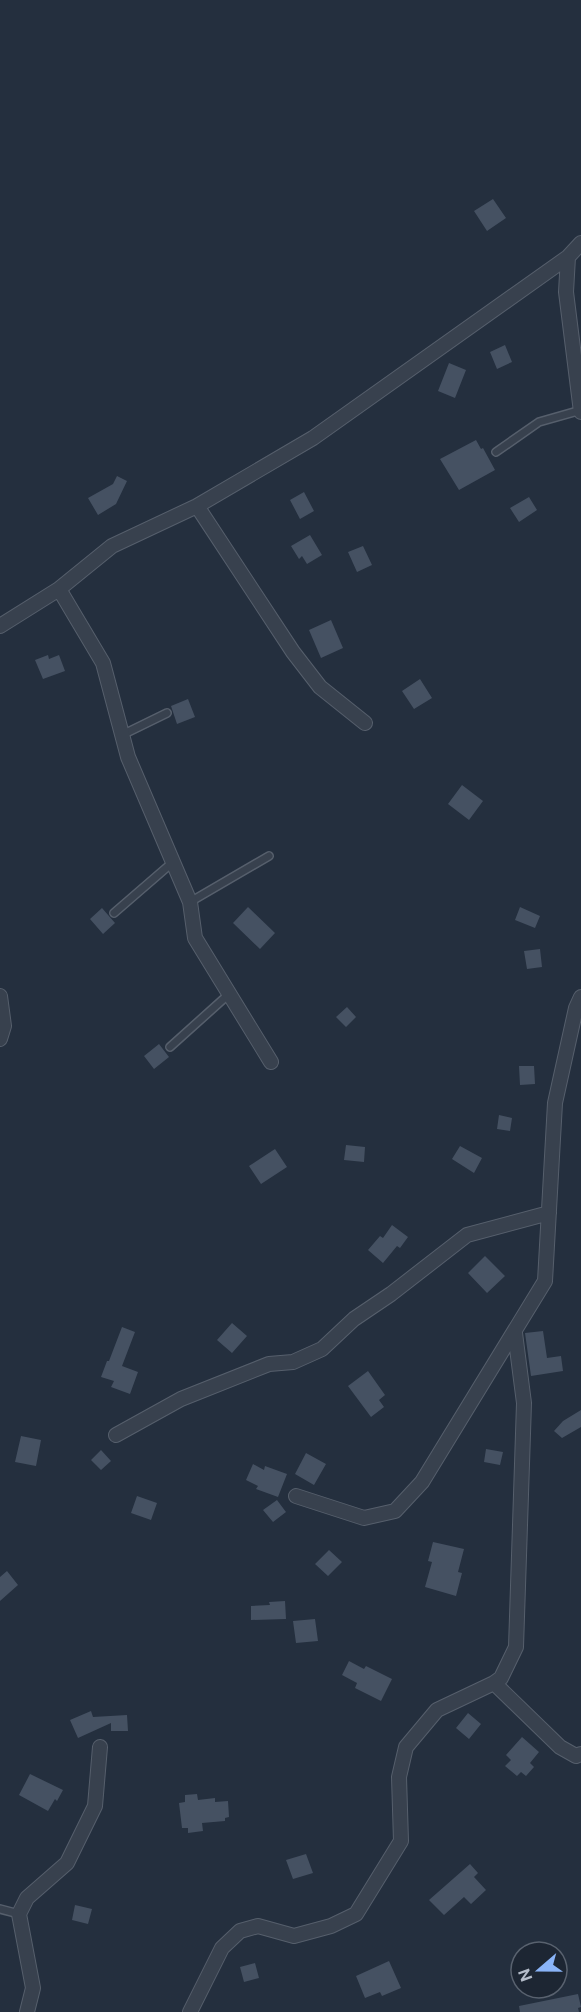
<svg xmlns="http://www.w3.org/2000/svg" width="581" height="2012" font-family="'Public Sans',sans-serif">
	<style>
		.building { fill: #455162 }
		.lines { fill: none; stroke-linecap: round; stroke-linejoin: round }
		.lane-casing { stroke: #565f6c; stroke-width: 10 }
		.street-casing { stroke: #565f6c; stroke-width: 16 }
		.lane { stroke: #38414e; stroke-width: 7 }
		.street { stroke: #38414e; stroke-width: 14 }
	</style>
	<rect width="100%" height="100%" fill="#242f3e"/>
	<path class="building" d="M 493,199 L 506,218 L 487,231 L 474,211 Z
		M 505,345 L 512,362 L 497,369 L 490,352 Z
		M 449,363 L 466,370 L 455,398 L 438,391 Z
		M 476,440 L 481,449 L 483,448 L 495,470 L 459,490 L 440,459 Z
		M 117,476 L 127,481 L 116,504 L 98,515 L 88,498 L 113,484 Z
		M 304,492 L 314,511 L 300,519 L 290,500 Z
		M 529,497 L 537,510 L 519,522 L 510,508 Z
		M 310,535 L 322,555 L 307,564 L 302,556 L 299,559 L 291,546 Z
		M 363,546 L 372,565 L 357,572 L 348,552 Z
		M 331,620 L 343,648 L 321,658 L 309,630 Z
		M 48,655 L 49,659 L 59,655 L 65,671 L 43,679 L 35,660 Z
		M 420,679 L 432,698 L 414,709 L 402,691 Z
		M 188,699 L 195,717 L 177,724 L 171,706 Z
		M 462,785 L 483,801 L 469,820 L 448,804 Z
		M 248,907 L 275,933 L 260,949 L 233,923 Z
		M 520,907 L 540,916 L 535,928 L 515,920 Z
		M 102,908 L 115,923 L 103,934 L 90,919 Z
		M 540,949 L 542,967 L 527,969 L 524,951 Z
		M 347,1007 L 356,1017 L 346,1027 L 336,1017 Z
		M 159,1044 L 169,1057 L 154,1069 L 144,1056 Z
		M 519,1066 L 534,1066 L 535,1084 L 520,1085 Z
		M 499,1115 L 512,1118 L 510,1131 L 497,1129 Z
		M 346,1145 L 365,1147 L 364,1162 L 344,1160 Z
		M 460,1146 L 482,1158 L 474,1173 L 452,1159 Z
		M 275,1149 L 287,1167 L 261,1184 L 249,1166 Z
		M 392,1225 L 408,1237 L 400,1248 L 397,1246 L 383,1263 L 368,1250 L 380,1236 L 383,1238 Z
		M 485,1256 L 505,1276 L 487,1293 L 468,1273 Z
		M 232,1323 L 247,1336 L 232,1353 L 217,1340 Z
		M 122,1327 L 135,1332 L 122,1366 L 138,1372 L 130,1394 L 111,1387 L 114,1381 L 101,1377 L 107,1361 L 109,1361 Z
		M 543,1331 L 547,1358 L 561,1356 L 563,1371 L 531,1376 L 525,1333 Z
		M 368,1371 L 385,1395 L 379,1400 L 384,1407 L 371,1417 L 348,1386 Z
		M 581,1410 L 581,1427 L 562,1438 L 554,1431 L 563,1421 Z
		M 21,1436 L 41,1440 L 36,1466 L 15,1462 Z
		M 486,1449 L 503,1452 L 500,1465 L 484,1462 Z
		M 101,1450 L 111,1461 L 101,1470 L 91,1460 Z
		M 306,1453 L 326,1464 L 314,1485 L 295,1474 Z
		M 253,1464 L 264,1470 L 265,1466 L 287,1474 L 278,1497 L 256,1489 L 258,1486 L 246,1480 Z
		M 137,1496 L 157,1503 L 151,1520 L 131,1513 Z
		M 277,1500 L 286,1512 L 273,1522 L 263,1510 Z
		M 433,1542 L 464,1549 L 458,1572 L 462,1573 L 456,1596 L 425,1587 L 432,1562 L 428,1561 Z
		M 329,1550 L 342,1562 L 328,1576 L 315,1564 Z
		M 7,1571 L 18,1585 L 0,1601 L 0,1577 Z
		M 285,1601 L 286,1619 L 251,1620 L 251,1606 L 270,1605 L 269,1602 Z
		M 315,1619 L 318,1641 L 296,1643 L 293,1621 Z
		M 349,1661 L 364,1669 L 366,1666 L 392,1679 L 381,1701 L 355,1688 L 357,1683 L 342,1675 Z
		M 91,1711 L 93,1717 L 127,1715 L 128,1731 L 111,1731 L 111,1723 L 78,1738 L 70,1720 Z
		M 468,1713 L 481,1724 L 469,1739 L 456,1728 Z
		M 522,1737 L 539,1752 L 530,1763 L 534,1767 L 526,1776 L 521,1772 L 517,1776 L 505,1766 L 511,1760 L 506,1755 Z
		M 30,1774 L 63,1790 L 57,1801 L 55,1799 L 48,1811 L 19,1795 Z
		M 197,1794 L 198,1800 L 215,1798 L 215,1802 L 228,1801 L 229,1817 L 225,1818 L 225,1821 L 202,1823 L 203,1831 L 188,1833 L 188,1828 L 182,1828 L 179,1803 L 185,1802 L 185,1795 Z
		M 306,1854 L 313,1873 L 293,1879 L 286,1860 Z
		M 470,1864 L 478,1873 L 474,1877 L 486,1890 L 471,1904 L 464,1897 L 444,1915 L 429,1900 Z
		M 75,1905 L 92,1909 L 88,1924 L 72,1920 Z
		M 389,1961 L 401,1988 L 382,1996 L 380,1992 L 365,1998 L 356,1976 Z
		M 255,1963 L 259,1978 L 244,1982 L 240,1967 Z
		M 578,1994 L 581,2007 L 578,2008 L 579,2012 L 520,2012 L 519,2006 Z"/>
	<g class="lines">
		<g class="lane-casing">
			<path id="lane" d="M 496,452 L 539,422 L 581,410
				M 122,735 L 167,713
				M 190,902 L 269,856
				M 114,913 L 173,862
				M 170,1047 L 229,994
				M 0,1909 L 19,1914"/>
		</g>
		<g class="street-casing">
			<path id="street" d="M 581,243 L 568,257 L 566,292 L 581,412
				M 197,506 L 293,652 L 320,687 L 365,723
				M 59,589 L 103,663 L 128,757 L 190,902 L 195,938 L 271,1062
				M 0,626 L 59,589 L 112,546 L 197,506 L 313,438 L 568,257
				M 0,996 L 4,1026 L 0,1039
				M 116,1435 L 181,1399 L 269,1364 L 293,1362 L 322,1349 L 354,1319 L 391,1294 L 467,1235 L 549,1213
				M 296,1496 L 364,1518 L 395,1511 L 422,1482 L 545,1281 L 555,1103 L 576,1008 L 581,997
				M 494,1683 L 560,1747 L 576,1756 L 581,1754
				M 27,2012 L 33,1988 L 19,1914 L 27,1898 L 67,1863 L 95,1806 L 100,1747
				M 190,2012 L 222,1948 L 240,1931 L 258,1926 L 294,1936 L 331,1926 L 356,1914 L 401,1841 L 399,1777 L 406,1747 L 437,1710 L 494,1683 L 501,1678 L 516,1647 L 524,1403 L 515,1333"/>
		</g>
		<use href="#lane" class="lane"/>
		<use href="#street" class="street"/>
	</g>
	<g transform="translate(539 1970) rotate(250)"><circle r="28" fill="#1d2633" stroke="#59626f" stroke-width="1.5"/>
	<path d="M0-4.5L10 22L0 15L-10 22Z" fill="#8ab4f8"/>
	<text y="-9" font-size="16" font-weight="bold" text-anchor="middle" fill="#b4bcc9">N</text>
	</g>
</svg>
